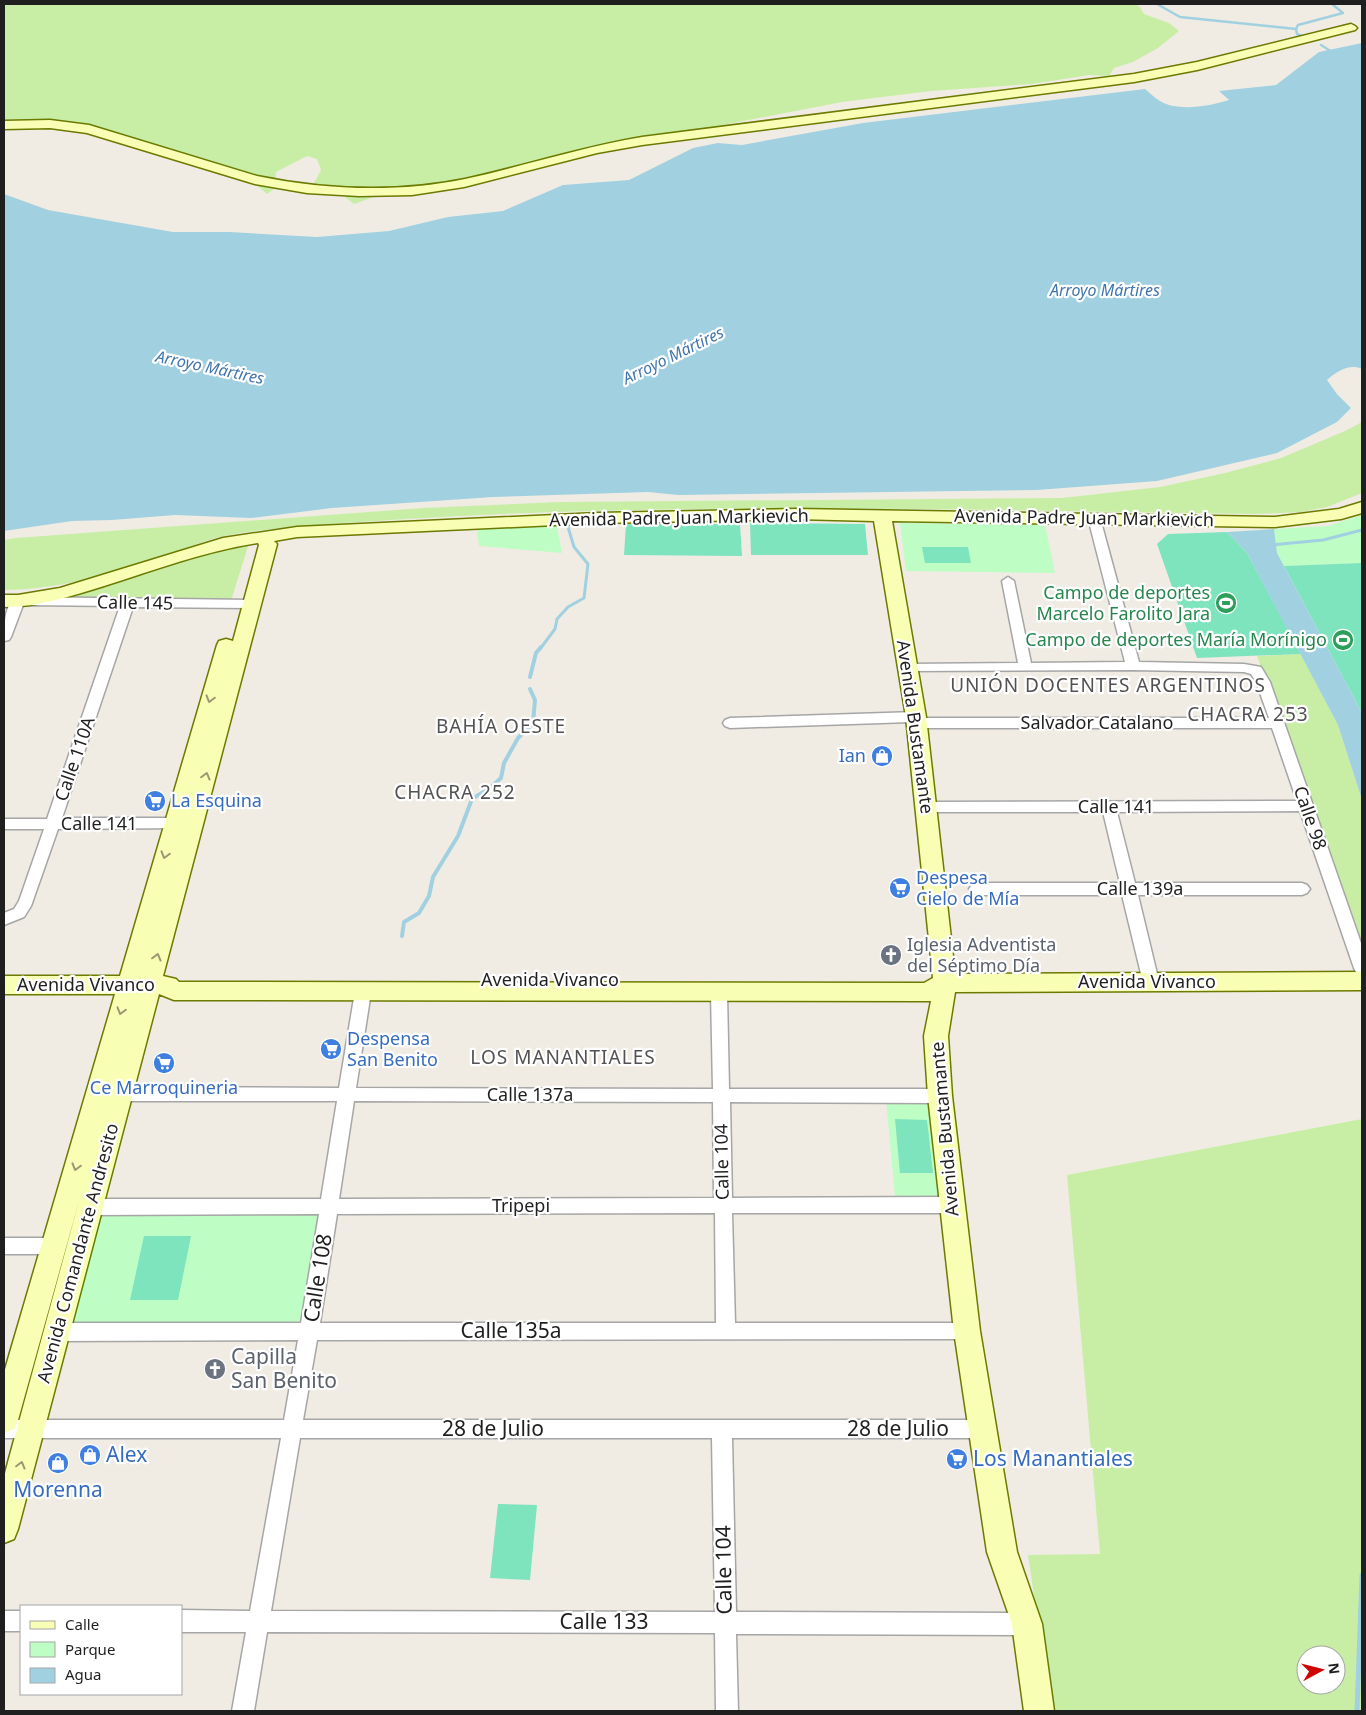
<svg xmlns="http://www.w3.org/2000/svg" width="1366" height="1715" font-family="'Noto Sans',sans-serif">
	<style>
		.grass { fill: #c8eea6; fill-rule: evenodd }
		.park { fill: #befdc4 }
		.pitch { fill: #7de4be }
		.water { fill: #a1d1e1 }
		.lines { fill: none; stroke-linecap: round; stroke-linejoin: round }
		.stream-far3 { stroke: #a1d1e1; stroke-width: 2.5 }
		.stream-far2 { stroke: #a1d1e1; stroke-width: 3 }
		.stream-far1 { stroke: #a1d1e1; stroke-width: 4 }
		.stream { stroke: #a1d1e1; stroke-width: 5 }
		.street-casing { stroke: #a6a6a6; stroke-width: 3 }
		.secondary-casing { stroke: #6b7b00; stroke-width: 3 }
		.street { fill: #fff; fill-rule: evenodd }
		.secondary { fill: #f8feb4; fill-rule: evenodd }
		.oneway { stroke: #969a71 }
		.labels { text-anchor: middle; stroke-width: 4.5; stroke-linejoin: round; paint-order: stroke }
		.far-water-label { font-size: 16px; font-style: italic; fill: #4175ad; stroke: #fff }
		.street-label { font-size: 18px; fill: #1f1f1f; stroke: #fff }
		.leisure-label { font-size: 18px; fill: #27864d; stroke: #fff; text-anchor: end }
		.shop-label { font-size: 18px; fill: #366cbe; stroke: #fff; text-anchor: start }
		.worship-label { font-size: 18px; fill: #5b616d; stroke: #fff; text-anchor: start }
		.neighbourhood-label { font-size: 19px; letter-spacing: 1px; fill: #525252; stroke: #fff }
		.near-street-label { font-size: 21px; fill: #1f1f1f; stroke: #fff }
		.near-worship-label { font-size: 21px; fill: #5b616d; stroke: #fff; text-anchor: start }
		.near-shop-label { font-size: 21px; fill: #366cbe; stroke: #fff; text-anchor: start }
	</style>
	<rect width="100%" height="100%" fill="#f0ece4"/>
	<path class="grass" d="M 4,4 L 1135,4 L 1140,7 L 1144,14 L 1169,23 L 1179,31 L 1158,48 L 1133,62 L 1114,68 L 1109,76 L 1089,75 L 1032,84 L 931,91 L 842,102 L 640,141 L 463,183 L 430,193 L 387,192 L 354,204 L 340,193 L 313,185 L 321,170 L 317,159 L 307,156 L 276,172 L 274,189 L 267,194 L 254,183 L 74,129 L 4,128 Z
		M 1362,422 L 1362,493 L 1327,507 L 1301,512 L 1256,514 C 936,509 613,500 294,527 C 266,530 238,532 212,539 C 196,544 180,550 164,556 C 114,573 58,590 4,590 L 4,540 L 16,538 L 423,508 L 560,502 L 1062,498 L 1160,487 L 1225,473 L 1281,458 L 1345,431 Z
		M 249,543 L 231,601 L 44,599 L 227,546 Z
		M 1301,654 L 1338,725 L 1362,800 L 1362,943 L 1257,656 Z
		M 1362,1119 L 1362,1711 L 1051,1711 L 1028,1555 L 1100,1554 L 1067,1175 ZM 1306,1655 L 1336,1655 L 1336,1685 L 1306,1685 Z"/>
	<path class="park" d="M 1362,515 L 1362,563 L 1284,566 L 1277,553 L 1274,529 L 1328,526 Z
		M 556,522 L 562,553 L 479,546 L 476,524 Z
		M 900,523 L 1045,525 L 1055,573 L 906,571 Z
		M 886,1100 L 935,1100 L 946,1197 L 895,1197 Z
		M 320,1210 L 300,1327 L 63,1330 L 96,1211 Z"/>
	<path class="pitch" d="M 750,523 L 865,524 L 868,555 L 751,555 Z
		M 626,524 L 740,524 L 742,556 L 624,555 Z
		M 1227,532 L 1247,553 L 1301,654 L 1197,658 L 1157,544 L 1168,534 Z
		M 922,547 L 968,547 L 971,563 L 925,563 Z
		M 1362,563 L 1362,713 L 1284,566 Z
		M 895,1119 L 927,1120 L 933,1173 L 900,1173 Z
		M 144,1236 L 191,1236 L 178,1300 L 130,1300 Z
		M 498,1504 L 537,1505 L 530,1580 L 490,1578 Z"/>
	<path class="water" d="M 1362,43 L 1362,369 C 1349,363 1336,372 1327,380 L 1337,394 L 1351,408 L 1337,422 L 1277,453 L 1157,481 L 1037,490 L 678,495 L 648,492 L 493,497 L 332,508 L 251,518 L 175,515 L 112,520 L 72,521 L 4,531 L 4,194 L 48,210 L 173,232 L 229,232 L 317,237 L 389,231 L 448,217 L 503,211 L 563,185 L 629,180 L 693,148 L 718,143 L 742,145 L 863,123 L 1145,89 C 1150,93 1155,98 1160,101 C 1177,112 1211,106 1229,100 L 1219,91 L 1276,85 L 1319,52 Z
		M 1274,529 L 1277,553 L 1362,713 L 1362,800 L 1338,725 L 1247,553 L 1227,532 Z"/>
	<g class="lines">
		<path class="stream-far3" d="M 1157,4 L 1180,17 L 1296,29
			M 1302,36 L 1297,34 L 1296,29 L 1298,25 L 1343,13 L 1332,4
			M 1321,45 L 1332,52"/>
		<path class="stream-far2" d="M 1271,545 L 1323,540 L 1362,530
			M 540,649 L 555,629 L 557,619 L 568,607 L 584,598 L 588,564 L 574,547 L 568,527"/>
		<path class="stream-far1" d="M 530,677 L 536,653 L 541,647
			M 402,936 L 404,922 L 419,913 L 429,896 L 433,877 L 458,836 L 472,799 L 490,788 L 501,778 L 504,763 L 518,738 L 533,723 L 535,700 L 530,689"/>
		<path class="stream" d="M 1357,1711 L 1362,1575"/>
		<g class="street-casing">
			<path id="street" d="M 1094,514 L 1100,518 L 1139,662 L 1244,664 L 1261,667 L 1270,682 L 1362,946 L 1362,974 L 1356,972 L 1354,968 L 1300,811 L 1117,812 L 1135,883 L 1302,883 L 1307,885 L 1310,889 L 1307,893 L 1302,895 L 1138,895 L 1159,982 L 1157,986 L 1151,988 L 1145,986 L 1143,982 L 1122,895 L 977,895 L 972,893 L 969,889 L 972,885 L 977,883 L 1120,883 L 1103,812 L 926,812 L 921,811 L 919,807 L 921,803 L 926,802 L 1297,801 L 1272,728 L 917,728 L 912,726 L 911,722 L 730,728 L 725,726 L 723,723 L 725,720 L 730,718 L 916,712 L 921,714 L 922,718 L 1269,718 L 1256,682 L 1251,674 L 1244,672 L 1133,670 L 903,671 L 901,668 L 903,665 L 908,664 L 1018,663 L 1002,581 L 1008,577 L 1014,581 L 1031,663 L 1125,662 L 1088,518 Z
				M 18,597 L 251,600 L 257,604 L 251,608 L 133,607 L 62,818 L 184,818 L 189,819 L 191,823 L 189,827 L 184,828 L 58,829 L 31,906 L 24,917 L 4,925 L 4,913 L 14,909 L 19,901 L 44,829 L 4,829 L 4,819 L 47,819 L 120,606 L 23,605 L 11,637 L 9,640 L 4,641 C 4,629 4,601 18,597 Z
				M 363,986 L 369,988 L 371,992 L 356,1088 L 713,1089 L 711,993 L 713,989 L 719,987 L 725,989 L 727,993 L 729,1089 L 940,1089 L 946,1091 L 948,1096 L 946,1101 L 940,1103 L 730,1102 L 732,1198 L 951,1197 L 957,1200 L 960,1205 L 957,1210 L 951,1213 L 732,1213 L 735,1323 L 967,1323 L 974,1325 L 976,1331 L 974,1337 L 967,1339 L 317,1340 L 303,1420 L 983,1420 L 990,1422 L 993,1429 L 990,1436 L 983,1438 L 732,1438 L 736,1612 L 1027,1613 L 1034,1617 L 1038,1624 L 1034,1631 L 1027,1635 L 736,1634 L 738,1711 L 716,1711 L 715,1633 L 267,1632 L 254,1711 L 232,1711 L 246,1632 L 181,1632 L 181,1610 L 250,1611 L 281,1438 L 4,1438 L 4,1420 L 284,1420 L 298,1340 L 56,1341 L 49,1338 L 47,1332 L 49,1326 L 56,1323 L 301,1323 L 319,1214 L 90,1215 L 84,1212 L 81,1207 L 84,1202 L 90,1199 L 321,1199 L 337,1101 L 120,1101 L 114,1099 L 112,1094 L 114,1089 L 120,1087 L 339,1088 L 355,992 L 357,988 ZM 354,1101 L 713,1102 L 714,1198 L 339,1199 ZM 715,1213 L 716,1323 L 320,1323 L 337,1214 ZM 300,1438 L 712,1438 L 715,1612 L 271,1611 Z
				M 4,1238 L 53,1238 L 59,1240 L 62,1246 L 59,1252 L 53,1254 L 4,1254 Z
				M 4,1611 L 21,1611 L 21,1631 L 4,1631 Z"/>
		</g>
		<g class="secondary-casing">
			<path id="secondary" d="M 1351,24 L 1355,26 L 1357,28 L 1355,30 L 1197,70 L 1134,82 L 642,145 L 597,153 L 464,187 L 412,195 L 359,196 L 307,193 L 255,184 L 87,133 L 50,128 L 4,129 L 4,121 L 50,120 L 89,125 L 257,176 C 326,190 396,193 465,179 C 524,166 582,147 642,137 L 1134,74 L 1197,62 Z
				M 1362,502 L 1362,513 L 1341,519 L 1275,527 L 892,521 L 926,717 L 955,974 L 1362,972 L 1362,990 L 955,992 L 948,1036 L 952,1096 L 980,1331 L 1017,1552 L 1042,1624 L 1054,1711 L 1024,1711 L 1012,1624 L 987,1552 L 954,1331 L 928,1096 L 924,1036 L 931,1001 L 174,1000 L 159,994 L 18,1529 L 14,1539 L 4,1543 L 4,1477 L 79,1201 L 18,1420 L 14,1429 L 4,1433 L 4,1373 L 115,994 L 4,994 L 4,976 L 120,976 L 217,645 L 219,641 L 226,639 L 233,641 L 259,545 L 258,543 C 205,551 155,570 104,586 C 72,596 38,607 4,607 L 4,595 L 18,595 L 60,588 L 223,538 L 297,527 L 598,513 L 796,509 L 1275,517 L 1339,509 ZM 796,519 L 874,521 L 906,717 L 933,978 L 924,983 L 179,982 L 176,979 L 163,976 L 277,544 L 274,541 L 297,537 L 598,523 Z"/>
		</g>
		<use href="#street" class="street"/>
		<use href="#secondary" class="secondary"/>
	</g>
	<defs><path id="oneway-chevron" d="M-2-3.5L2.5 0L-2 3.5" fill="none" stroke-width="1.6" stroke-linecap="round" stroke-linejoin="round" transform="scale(1.25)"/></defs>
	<g class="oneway">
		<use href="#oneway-chevron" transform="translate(210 699) rotate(106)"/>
		<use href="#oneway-chevron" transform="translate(206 776) rotate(-75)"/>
		<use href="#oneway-chevron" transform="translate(165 855) rotate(106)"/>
		<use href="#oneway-chevron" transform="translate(157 957) rotate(-75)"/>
		<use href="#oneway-chevron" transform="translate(121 1011) rotate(106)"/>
		<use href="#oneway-chevron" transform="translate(76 1167) rotate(106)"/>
		<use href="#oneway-chevron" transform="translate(21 1465) rotate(-75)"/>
	</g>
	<defs>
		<g id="stadium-disc" transform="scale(1.125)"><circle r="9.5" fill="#2e9e5b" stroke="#fff"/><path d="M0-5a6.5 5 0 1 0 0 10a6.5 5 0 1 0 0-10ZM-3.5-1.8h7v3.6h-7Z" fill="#fff"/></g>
		<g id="shop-disc" transform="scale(1.125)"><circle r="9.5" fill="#3f7fe0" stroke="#fff"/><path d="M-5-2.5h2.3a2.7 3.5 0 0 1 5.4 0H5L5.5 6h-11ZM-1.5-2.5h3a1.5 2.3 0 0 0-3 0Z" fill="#fff"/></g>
		<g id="supermarket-disc" transform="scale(1.125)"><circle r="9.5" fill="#3f7fe0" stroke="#fff"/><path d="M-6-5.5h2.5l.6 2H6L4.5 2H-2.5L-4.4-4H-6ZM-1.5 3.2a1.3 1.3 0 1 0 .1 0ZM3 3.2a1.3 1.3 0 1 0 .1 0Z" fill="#fff"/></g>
		<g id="church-disc" transform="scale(1.125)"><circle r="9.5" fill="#6b7280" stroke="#fff"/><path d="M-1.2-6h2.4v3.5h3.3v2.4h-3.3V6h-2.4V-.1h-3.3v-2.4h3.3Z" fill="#fff"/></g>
	</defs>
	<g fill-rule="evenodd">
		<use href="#stadium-disc" x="1226" y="603"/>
		<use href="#stadium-disc" x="1343" y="640"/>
		<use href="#shop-disc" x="882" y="756"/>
		<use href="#supermarket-disc" x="155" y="801"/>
		<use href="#supermarket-disc" x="900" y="888"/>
		<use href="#church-disc" x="891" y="955"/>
		<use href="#supermarket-disc" x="331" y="1049"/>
		<use href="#supermarket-disc" x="164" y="1063"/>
		<use href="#church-disc" x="215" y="1369"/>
		<use href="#shop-disc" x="90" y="1455"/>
		<use href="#supermarket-disc" x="957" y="1459"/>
		<use href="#shop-disc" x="58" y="1463"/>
	</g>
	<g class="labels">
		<g class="far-water-label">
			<text x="1105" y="296">Arroyo Mártires</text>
			<text transform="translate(673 355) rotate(-26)" y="6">Arroyo Mártires</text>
			<text transform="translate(210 367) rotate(12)" y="6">Arroyo Mártires</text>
		</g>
		<g class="street-label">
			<text transform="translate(679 518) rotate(-1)" y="6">Avenida Padre Juan Markievich</text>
			<text transform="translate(1084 518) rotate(1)" y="6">Avenida Padre Juan Markievich</text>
			<text transform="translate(135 603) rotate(1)" y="6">Calle 145</text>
			<text x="1097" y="729">Salvador Catalano</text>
			<text transform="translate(915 727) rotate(82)" y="6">Avenida Bustamante</text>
			<text transform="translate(75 759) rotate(-71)" y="6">Calle 110A</text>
			<text x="1116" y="813">Calle 141</text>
			<text transform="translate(1310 818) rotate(71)" y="6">Calle 98</text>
			<text x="99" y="830">Calle 141</text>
			<text x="1140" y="895">Calle 139a</text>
			<text x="550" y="986">Avenida Vivanco</text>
			<text x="1147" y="988">Avenida Vivanco</text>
			<text x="86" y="991">Avenida Vivanco</text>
			<text x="530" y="1101">Calle 137a</text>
			<text transform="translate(945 1129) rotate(-95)" y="6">Avenida Bustamante</text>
			<text transform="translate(722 1162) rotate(-91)" y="6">Calle 104</text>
			<text x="521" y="1212">Tripepi</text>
			<text transform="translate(78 1253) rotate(-75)" y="6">Avenida Comandante Andresito</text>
		</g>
		<g class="leisure-label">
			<text x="1210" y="599">Campo de deportes<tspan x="1210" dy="21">Marcelo Farolito Jara</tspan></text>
			<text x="1327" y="646">Campo de deportes María Morínigo</text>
		</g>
		<g class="shop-label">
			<text x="866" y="762" text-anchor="end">Ian</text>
			<text x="171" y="807">La Esquina</text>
			<text x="916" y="884">Despesa<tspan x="916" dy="21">Cielo de Mía</tspan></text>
			<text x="347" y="1045">Despensa<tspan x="347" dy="21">San Benito</tspan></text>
			<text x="164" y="1094" text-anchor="middle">Ce Marroquineria</text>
		</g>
		<g class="worship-label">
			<text x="907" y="951">Iglesia Adventista<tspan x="907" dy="21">del Séptimo Día</tspan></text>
		</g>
		<g class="neighbourhood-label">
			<text x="1108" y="692">UNIÓN DOCENTES ARGENTINOS</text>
			<text x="1248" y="721">CHACRA 253</text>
			<text x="501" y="733">BAHÍA OESTE</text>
			<text x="455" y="799">CHACRA 252</text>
			<text x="563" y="1064">LOS MANANTIALES</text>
		</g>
		<g class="near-street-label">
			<text transform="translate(318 1278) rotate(-81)" y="7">Calle 108</text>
			<text x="511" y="1338">Calle 135a</text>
			<text x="493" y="1436">28 de Julio</text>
			<text x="898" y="1436">28 de Julio</text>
			<text transform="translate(724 1570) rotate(-91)" y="7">Calle 104</text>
			<text x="604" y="1629">Calle 133</text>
		</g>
		<g class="near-worship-label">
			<text x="231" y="1364">Capilla<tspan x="231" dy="24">San Benito</tspan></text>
		</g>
		<g class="near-shop-label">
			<text x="106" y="1462">Alex</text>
			<text x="973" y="1466">Los Manantiales</text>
			<text x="58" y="1497" text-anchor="middle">Morenna</text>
		</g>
	</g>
	<rect width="1366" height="1715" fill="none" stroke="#1f1f1f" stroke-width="10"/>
	<rect x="20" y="1605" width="162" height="90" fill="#ffffff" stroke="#a5a5a5"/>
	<rect x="30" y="1621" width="25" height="8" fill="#f8feb4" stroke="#a5a5a5"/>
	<text x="65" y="1630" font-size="15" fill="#1f1f1f">Calle</text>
	<rect x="30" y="1642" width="25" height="15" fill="#befdc4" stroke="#a5a5a5"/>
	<text x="65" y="1655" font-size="15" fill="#1f1f1f">Parque</text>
	<rect x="30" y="1668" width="25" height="15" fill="#a1d1e1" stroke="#a5a5a5"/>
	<text x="65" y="1680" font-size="15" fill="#1f1f1f">Agua</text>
	<g transform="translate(1321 1670) rotate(83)"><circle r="24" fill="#ffffff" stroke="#a5a5a5"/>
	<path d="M0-4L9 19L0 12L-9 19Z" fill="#cd0400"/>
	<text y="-8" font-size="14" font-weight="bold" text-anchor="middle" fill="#1f1f1f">N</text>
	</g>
</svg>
